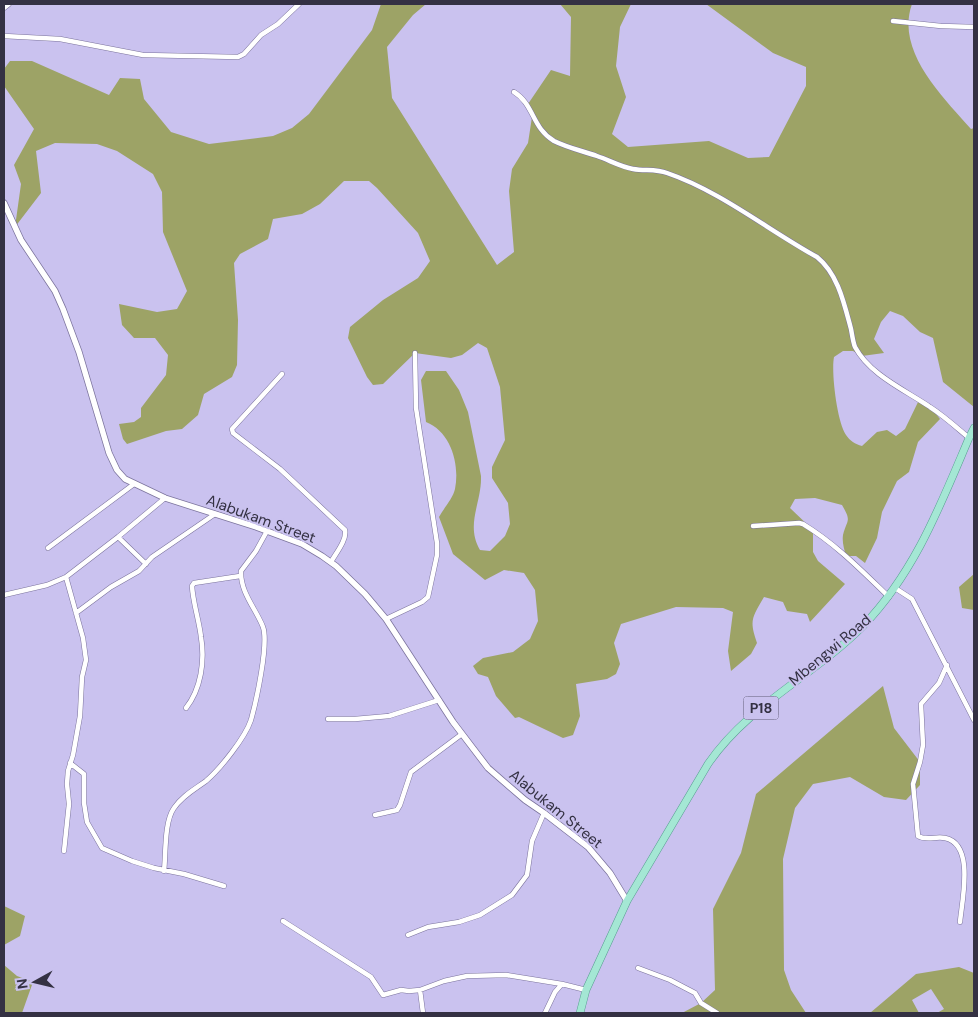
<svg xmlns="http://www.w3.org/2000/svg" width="978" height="1017" font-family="'DM Sans',sans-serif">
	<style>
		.green { fill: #9da366 }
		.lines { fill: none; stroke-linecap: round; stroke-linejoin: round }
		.minor-casing { stroke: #7c749d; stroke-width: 5.5 }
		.tertiary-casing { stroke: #7c749d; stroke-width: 7 }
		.primary-casing { stroke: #569d8f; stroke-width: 8 }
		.minor { stroke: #fff; stroke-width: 4.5 }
		.tertiary { stroke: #fff; stroke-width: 5.5 }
		.primary { stroke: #a4e7d4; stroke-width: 7 }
		.labels { text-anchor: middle; stroke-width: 4; stroke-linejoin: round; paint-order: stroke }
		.shield { fill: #cac2ef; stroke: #615c77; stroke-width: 1 }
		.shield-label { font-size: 14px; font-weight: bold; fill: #343143 }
		.street-label { font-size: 15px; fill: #343143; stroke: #cac2ef }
	</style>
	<rect width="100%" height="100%" fill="#cac2ef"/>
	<path class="green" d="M 381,4 L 426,4 L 413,15 L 387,47 L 392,98 L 497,265 L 514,252 L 509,191 L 512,169 L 528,143 L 532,117 L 528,104 L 551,70 L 570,76 L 571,17 L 560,4 L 631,4 L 620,27 L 616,66 L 626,97 L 612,134 L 628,147 L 709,141 L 748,158 L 769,157 L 806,86 L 806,67 L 773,53 L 706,4 L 912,4 C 895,51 943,97 971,129 L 974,128 L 974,407 L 943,382 L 933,338 L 920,332 L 903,316 L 890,311 L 881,322 L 874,339 L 884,353 L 862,356 L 853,351 L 843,351 L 834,357 C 831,372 837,422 846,435 C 850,441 855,444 862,446 L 877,432 L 887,430 L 896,436 L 905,429 L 919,400 L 931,408 L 940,419 L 918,442 L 909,472 L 897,481 L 882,512 L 877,538 L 865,563 L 856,556 L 846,556 C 844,549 842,542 843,535 C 847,519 852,522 842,505 L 815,498 L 795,499 L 790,508 L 813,530 L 813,552 L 818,561 L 845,584 L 810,622 L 807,614 L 787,611 L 783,602 L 764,597 C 752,618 749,620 757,643 L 751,654 L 731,671 L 728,651 L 733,612 L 723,608 L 676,607 L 621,624 L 614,643 L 620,664 L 616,674 L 607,679 L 576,684 L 580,716 L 573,735 L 563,738 L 519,717 L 515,718 L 496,696 L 488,677 L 478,674 L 473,666 L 483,658 L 513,652 L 530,639 L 538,621 L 535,590 L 524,573 L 504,570 L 485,580 L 453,554 L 439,517 C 444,508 453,498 455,489 C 460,464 451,432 426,422 L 421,380 L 426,371 L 446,371 L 459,390 L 468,412 L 481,476 C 482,503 465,524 480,550 L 490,551 L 505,536 L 510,524 L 508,503 L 492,478 L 492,467 L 505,440 L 500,387 L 487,348 L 478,343 L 462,355 L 451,358 L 415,353 L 383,384 L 373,385 L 367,377 L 348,338 L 350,327 L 383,300 L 418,278 L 430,261 L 418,233 L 377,188 L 369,181 L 344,181 L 320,204 L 302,214 L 273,219 L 268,239 L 240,254 L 234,263 L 238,320 L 237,365 L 232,377 L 204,394 L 198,415 L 182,429 L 166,431 L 127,444 L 123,439 L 119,424 L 134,422 L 141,417 L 141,408 L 166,375 L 168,355 L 155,338 L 134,338 L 122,325 L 119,304 L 157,312 L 177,309 L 187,291 L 163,232 L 162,192 L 153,174 L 117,151 L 97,144 L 55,143 L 36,151 L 41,193 L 15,227 L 21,184 L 14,165 L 34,129 L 4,86 L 4,69 L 10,61 L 32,61 L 109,95 L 120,78 L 140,79 L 144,99 L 171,132 L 209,144 L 273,136 L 292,128 L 309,114 L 372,30 Z
		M 974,574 L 974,610 L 962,608 L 959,587 Z
		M 883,686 L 894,728 L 920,762 L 920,785 L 906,800 L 884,797 L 850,777 L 813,784 L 795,808 L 783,859 L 784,970 L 791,990 L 806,1013 L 682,1013 L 701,1003 L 715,990 L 713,909 L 741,853 L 756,794 Z
		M 4,906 L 25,916 L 20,936 L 4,945 Z
		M 4,965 L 17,976 L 33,982 L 22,1013 L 4,1013 Z
		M 959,967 L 974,973 L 974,1013 L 937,1013 L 944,1009 L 931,989 L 912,1000 L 919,1013 L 870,1013 L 916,974 Z"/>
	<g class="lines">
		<g class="minor-casing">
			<path id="minor" d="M 4,8 L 9,4
				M 893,21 L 941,26 L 974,27
				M 4,36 L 60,39 L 143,55 L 238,57 L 244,54 L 261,35 L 278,24 L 299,4
				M 514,92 C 534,104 532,128 554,141 C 568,148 583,151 597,156 C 609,160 621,167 633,169 C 645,171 656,169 667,173 C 720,191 768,230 817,257 C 838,274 844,303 851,329 C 852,334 853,342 855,347 C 870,375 905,390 930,407 C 944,416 956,427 969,438
				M 282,374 L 232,429 L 233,433 L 280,469 L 345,530 C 347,540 336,553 331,562
				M 753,526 L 799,523 L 803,524 C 836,544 862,571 889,597
				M 118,537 L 146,564
				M 48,548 L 134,484
				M 895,588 L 912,599 L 974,720
				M 4,595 L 47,585 L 66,577 L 118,537 L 165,498
				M 76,613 L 111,587 L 139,571 L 152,557 L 215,514
				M 386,619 L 422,602 L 428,597 L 437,555 L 437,543 L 416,408 L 415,353
				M 947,665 L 939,683 L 921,704 L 923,745 L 920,762 L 913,784 L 918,836 C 926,841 936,836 945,838 C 975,844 962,900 960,922
				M 186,708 C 201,689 205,661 201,637 C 199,620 193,603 192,586 L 194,583 L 240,576
				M 328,719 L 355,719 L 389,716 L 439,700
				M 70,763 L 84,774 L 84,803 L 87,822 L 102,848 L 132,861 L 154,868 L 184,874 L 224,886
				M 375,815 L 397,810 L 400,805 L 411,772 L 462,734
				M 64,851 L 69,804 L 67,784 L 68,771 L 73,755 L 80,716 L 82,677 L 86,660 L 83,638 L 66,577
				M 164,871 C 166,854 164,822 174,808 C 182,796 195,789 206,781 C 220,769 245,738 251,720 C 256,702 269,644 263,627 C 256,609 240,592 241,571 L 256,551 L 267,531
				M 283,921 L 371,977 L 383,995 L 401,990 L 409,991 L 420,990 L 444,981 L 467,976 L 506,975 L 562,984
				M 408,935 L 428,927 L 459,922 L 480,915 L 512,895 L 527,875 L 532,841 L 544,813
				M 638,968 L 670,980 L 695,993 L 701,1003 L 717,1013
				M 420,990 L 423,1013
				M 545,1013 L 555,992 L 562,984 L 586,990"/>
		</g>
		<g class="tertiary-casing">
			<path id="tertiary" d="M 4,203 L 21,240 L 55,291 L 63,309 L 79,352 L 109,453 L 117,470 L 125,479 L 165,498 L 256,527 L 302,544 L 322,556 L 336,566 L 365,594 L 386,619 L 453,722 L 488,768 L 525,800 L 544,813 L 588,847 L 610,873 L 627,901"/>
		</g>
		<g class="primary-casing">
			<path id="primary" d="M 580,1013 L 586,990 L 627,901 L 708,764 C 748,705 815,675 863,626 C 915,572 940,506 969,438 L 974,428"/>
		</g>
		<use href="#minor" class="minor"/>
		<use href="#tertiary" class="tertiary"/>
		<use href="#primary" class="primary"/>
	</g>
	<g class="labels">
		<rect class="shield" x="743.5" y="696.5" width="35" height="23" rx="4"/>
		<g class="shield-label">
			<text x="761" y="713">P18</text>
		</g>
		<g class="street-label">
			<text transform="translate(261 519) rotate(20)" y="5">Alabukam Street</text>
			<text transform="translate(830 650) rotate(-40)" y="5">Mbengwi Road</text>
			<text transform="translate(556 809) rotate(39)" y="5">Alabukam Street</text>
		</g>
	</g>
	<rect width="978" height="1017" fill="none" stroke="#343143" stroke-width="10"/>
	<g transform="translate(35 982) rotate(262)" stroke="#cac2ef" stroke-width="4" paint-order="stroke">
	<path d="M0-4L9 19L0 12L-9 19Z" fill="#343143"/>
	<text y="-8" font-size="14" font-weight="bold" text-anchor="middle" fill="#343143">N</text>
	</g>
</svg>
